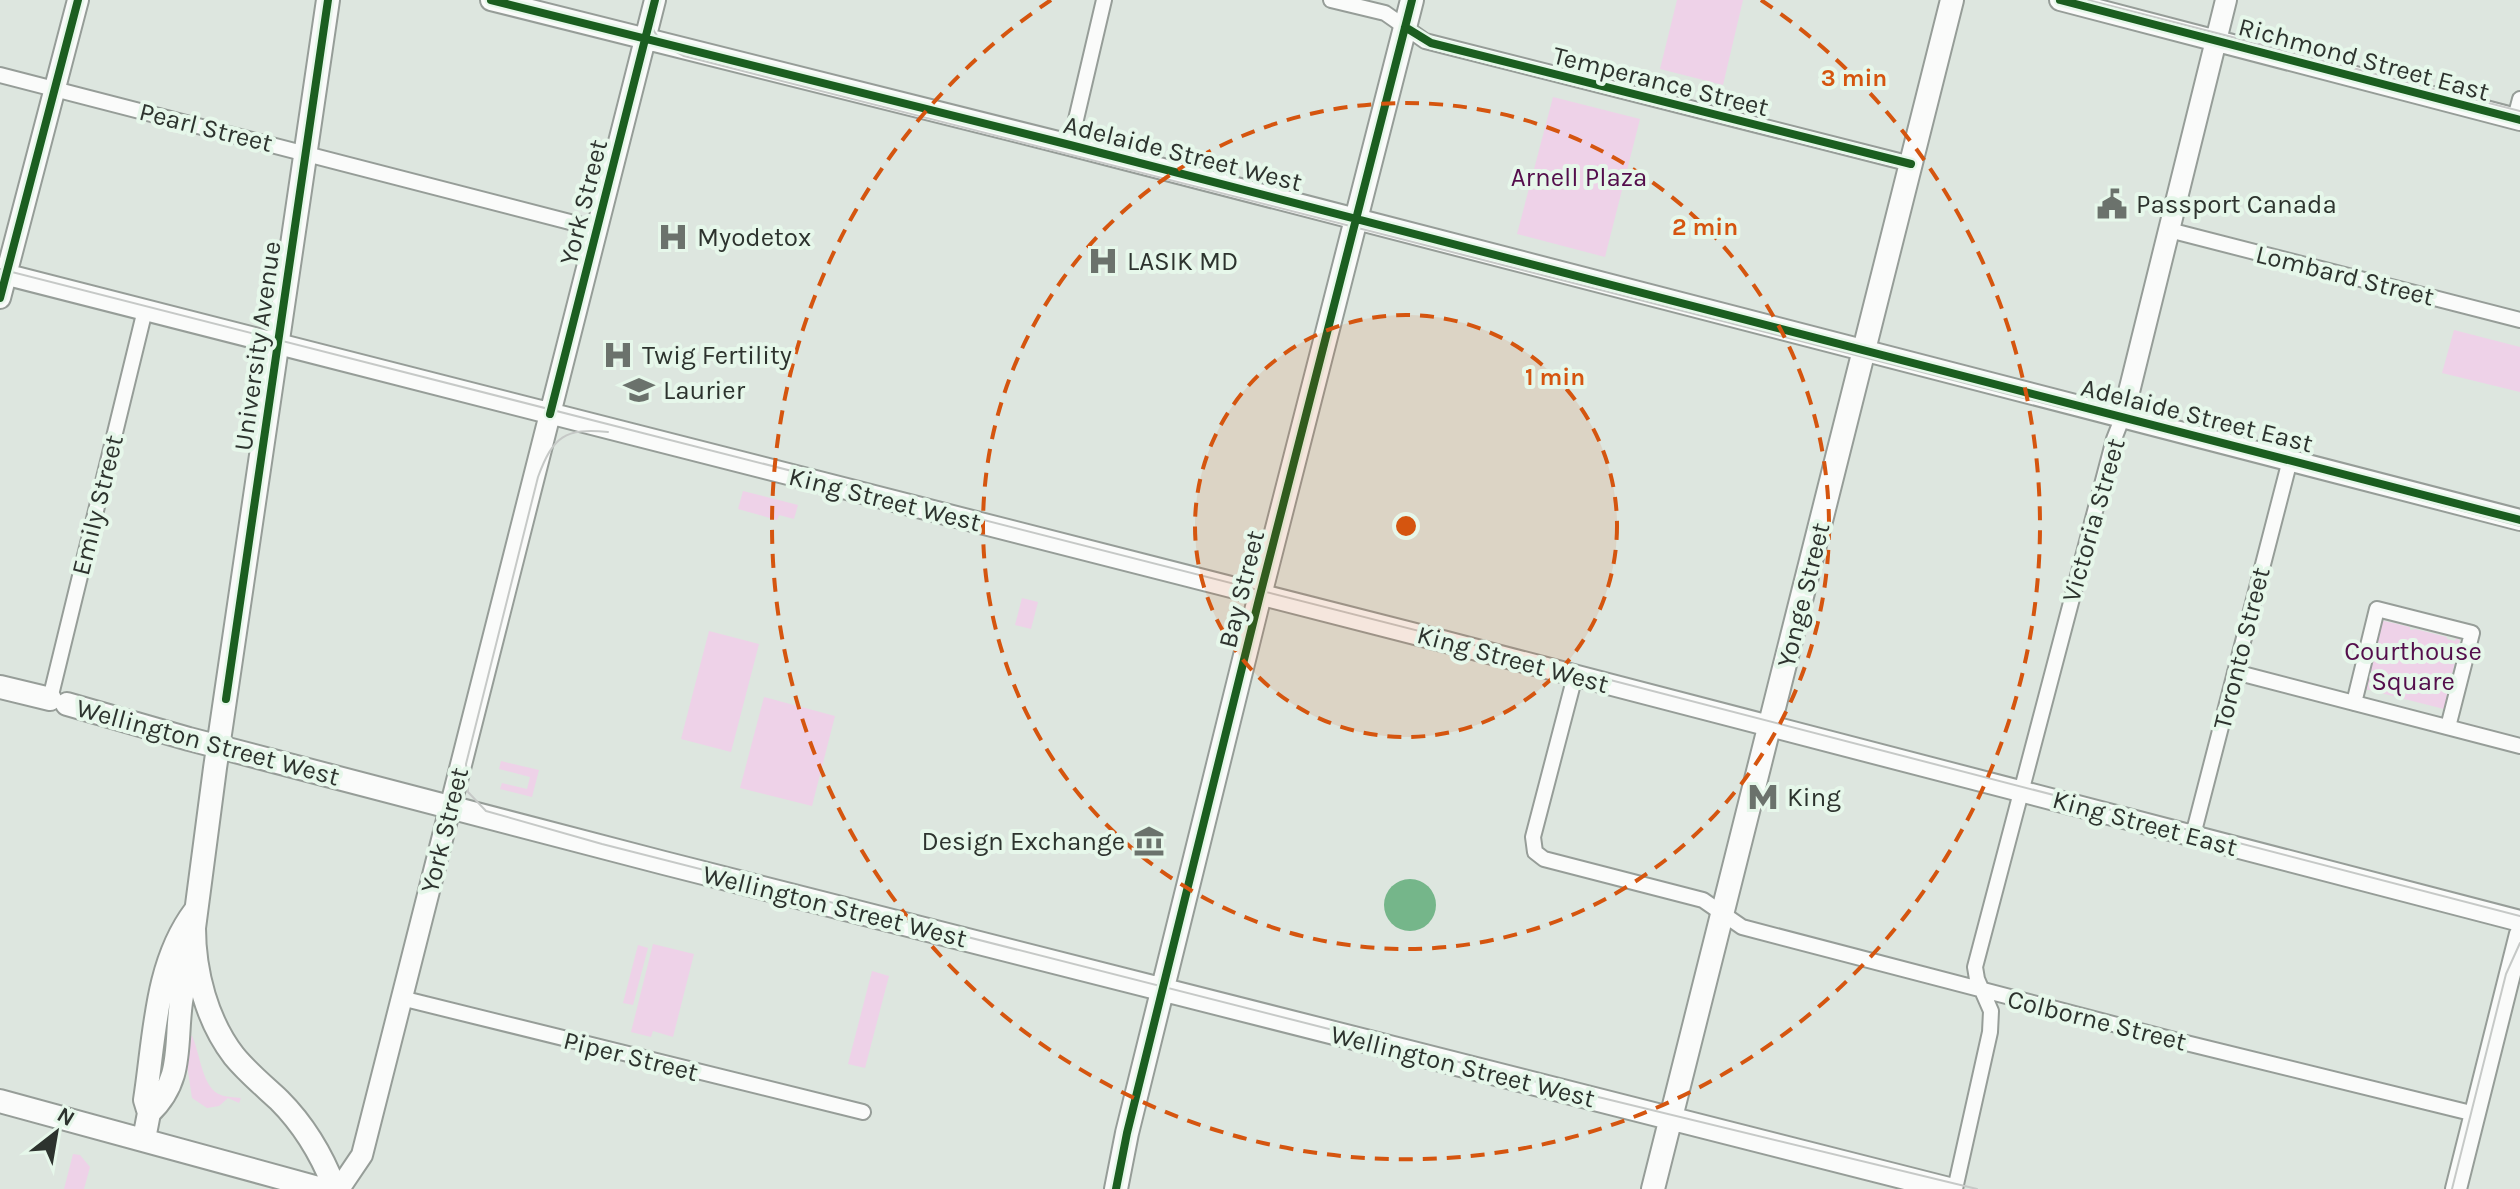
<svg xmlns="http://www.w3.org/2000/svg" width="2520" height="1189" font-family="Karla,sans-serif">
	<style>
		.green { fill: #eed2e8 }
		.water { fill: #75b68a }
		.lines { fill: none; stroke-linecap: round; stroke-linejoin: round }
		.street-casing { stroke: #969d98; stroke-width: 18 }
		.secondary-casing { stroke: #969d98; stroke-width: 24 }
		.primary-casing { stroke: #969d98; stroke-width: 26 }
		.street { stroke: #fafbfa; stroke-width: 14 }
		.secondary { stroke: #fafbfa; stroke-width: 20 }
		.primary { stroke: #fafbfa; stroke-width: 22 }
		.tram { stroke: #c6c9c7; stroke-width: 2 }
		.cycleway-casing { stroke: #e6f7ea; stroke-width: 13 }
		.cycleway { stroke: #1b5e20; stroke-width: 8 }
		.ring { fill: none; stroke: #d5550f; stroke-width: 4; stroke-dasharray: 14 10 }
		.labels { text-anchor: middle; stroke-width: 8; stroke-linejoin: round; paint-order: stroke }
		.street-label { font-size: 26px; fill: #2d332e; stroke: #e6f7ea }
		.park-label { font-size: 26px; fill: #540e4c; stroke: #e6f7ea }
		.poi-label { font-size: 26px; fill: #2d332e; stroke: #e6f7ea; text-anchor: start }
		.centre { fill: #d5550f; stroke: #e6f7ea; stroke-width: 4 }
		.ring-label { font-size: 24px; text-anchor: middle; font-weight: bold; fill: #d5550f; stroke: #e6f7ea; stroke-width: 8; stroke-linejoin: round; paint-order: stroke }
	</style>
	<rect width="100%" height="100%" fill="#dde6df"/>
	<path class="green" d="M 1677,0 L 1743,0 L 1723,85 L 1660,69 Z
		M 1553,97 L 1640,119 L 1605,257 L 1517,234 Z
		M 2454,330 L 2520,347 L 2520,392 L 2442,373 Z
		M 743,491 L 798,505 L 794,519 L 779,515 L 777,520 L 738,509 Z
		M 1022,598 L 1038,602 L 1031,629 L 1015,625 Z
		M 2380,620 L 2410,627 L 2410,630 L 2415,629 L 2447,637 L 2447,639 L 2455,641 L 2456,638 L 2460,640 L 2444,709 L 2365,689 Z
		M 709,631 L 759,644 L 731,752 L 681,739 Z
		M 764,697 L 835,716 L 812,806 L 740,788 Z
		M 501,761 L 539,770 L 532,797 L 500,789 L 502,783 L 527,789 L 530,777 L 499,769 Z
		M 653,944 L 694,954 L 673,1037 L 653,1031 L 651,1037 L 631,1032 Z
		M 638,945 L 648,948 L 633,1005 L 623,1003 Z
		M 872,971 L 889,976 L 865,1068 L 848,1064 Z
		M 190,1036 L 192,1036 C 200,1052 202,1089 221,1095 C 226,1097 234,1097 241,1098 L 239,1103 L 228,1098 L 219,1106 L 207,1108 L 192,1098 L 187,1065 Z
		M 73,1154 L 80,1155 L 90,1167 L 84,1189 L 64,1189 Z"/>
	<path class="water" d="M1384 905a26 26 0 1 1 52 0a26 26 0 1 1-52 0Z"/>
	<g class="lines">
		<g class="street-casing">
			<path id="street" d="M 1331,0 L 1385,13 L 1425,41 L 1911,164
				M 0,75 L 597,229
				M 2515,118 L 2520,99
				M 1070,145 L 1104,0
				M 2169,230 L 2520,320
				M 2235,672 L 2520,746
				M 1575,676 L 1533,837 L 1535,852 L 1544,859 L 1703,900 L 1742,927 L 2182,1042 L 2475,1114
				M 50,699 L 145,310
				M 2354,703 L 2377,609 L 2472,633 L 2448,727
				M 2193,835 L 2290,460
				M 401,998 L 863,1112
				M 1955,1189 L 1990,1032 L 1991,1011 L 1977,979 L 1975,967 L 2114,439 L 2123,416"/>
		</g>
		<g class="secondary-casing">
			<path id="secondary" d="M 491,0 L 1070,145 L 2520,520
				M 2060,0 L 2520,120
				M 0,273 L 1427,637 L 2520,921
				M 0,298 L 78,0
				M 2123,416 L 2226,0
				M 339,1189 L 362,1155 L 655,0
				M 2456,1189 L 2520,934"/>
		</g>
		<g class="primary-casing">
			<path id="primary" d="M 328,0 L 215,768 L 194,928 C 194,972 207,1021 234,1056 C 247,1072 264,1086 279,1100 C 305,1126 322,1155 335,1189
				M 0,687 L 50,699
				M 67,704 L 189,739 L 664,863 L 1949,1189
				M 0,1101 L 322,1189
				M 149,1113 C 184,1080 175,1045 181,1002 C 183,985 189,969 194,953
				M 144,1139 L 149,1113 L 145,1100 C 155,1036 155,964 195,911
				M 1116,1189 L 1127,1133 L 1259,599 L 1412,0
				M 1653,1189 L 1952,0"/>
		</g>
		<use href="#street" class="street"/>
		<use href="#secondary" class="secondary"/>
		<use href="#primary" class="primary"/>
		<path class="tram" d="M 651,0 C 644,28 660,45 684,56 L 2063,408 L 2099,415 L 2520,526
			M 2088,0 L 2520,111
			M 0,269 L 1564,668 L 2520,916
			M 608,432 C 565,428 553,436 538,477 L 466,764 L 468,792 L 486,811 L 602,844 L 1557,1087 L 1977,1189
			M 2452,1189 L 2506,974 L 2520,943"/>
		<g class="cycleway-casing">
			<path id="cycleway" d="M 491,0 L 1070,145 L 2520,520
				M 2060,0 L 2520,120
				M 1405,27 L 1431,43 L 1911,164
				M 0,298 L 78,0
				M 550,414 L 655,0
				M 226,699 L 328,0
				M 1116,1189 L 1127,1133 L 1259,599 L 1412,0"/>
		</g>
		<use href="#cycleway" class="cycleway"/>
	</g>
	<circle cx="1406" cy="526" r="211" fill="#d5550f" fill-opacity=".12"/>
	<g class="ring">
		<circle cx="1406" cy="526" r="211"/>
		<circle cx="1406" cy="526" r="423"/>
		<path d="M1761 0A634 634 0 1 1 1051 0"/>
	</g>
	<defs>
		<g id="civic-bare" transform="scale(2.4)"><path d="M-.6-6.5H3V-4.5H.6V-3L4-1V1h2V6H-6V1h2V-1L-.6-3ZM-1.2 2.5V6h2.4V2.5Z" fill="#6b726c" stroke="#e6f7ea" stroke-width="2.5" paint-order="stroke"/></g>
		<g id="hospital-bare" transform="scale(2.4)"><path d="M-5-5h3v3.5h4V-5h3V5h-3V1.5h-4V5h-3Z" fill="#6b726c" stroke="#e6f7ea" stroke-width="2.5" paint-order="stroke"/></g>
		<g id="university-bare" transform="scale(2.4)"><path d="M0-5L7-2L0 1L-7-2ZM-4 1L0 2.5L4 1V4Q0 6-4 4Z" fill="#6b726c" stroke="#e6f7ea" stroke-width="2.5" paint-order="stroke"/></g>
		<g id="metro-bare" transform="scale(2.4)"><path d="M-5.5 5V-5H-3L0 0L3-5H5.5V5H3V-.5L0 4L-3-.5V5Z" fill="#6b726c" stroke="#e6f7ea" stroke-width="2.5" paint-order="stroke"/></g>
		<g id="museum-bare" transform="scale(2.4)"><path d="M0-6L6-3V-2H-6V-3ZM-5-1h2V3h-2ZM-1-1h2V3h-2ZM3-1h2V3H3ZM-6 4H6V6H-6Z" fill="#6b726c" stroke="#e6f7ea" stroke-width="2.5" paint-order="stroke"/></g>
	</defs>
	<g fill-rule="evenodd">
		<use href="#civic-bare" x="2112" y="204"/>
		<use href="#hospital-bare" x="673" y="237"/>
		<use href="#hospital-bare" x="1103" y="261"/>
		<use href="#hospital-bare" x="618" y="355"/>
		<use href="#university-bare" x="639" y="390"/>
		<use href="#metro-bare" x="1763" y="797"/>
		<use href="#museum-bare" x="1149" y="841"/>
	</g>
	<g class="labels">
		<g class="street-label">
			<text transform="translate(2364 59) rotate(15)" y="9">Richmond Street East</text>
			<text transform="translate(1661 81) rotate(14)" y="9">Temperance Street</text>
			<text transform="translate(206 127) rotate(14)" y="9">Pearl Street</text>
			<text transform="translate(1183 153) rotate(14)" y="9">Adelaide Street West</text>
			<text transform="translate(583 202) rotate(-76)" y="9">York Street</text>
			<text transform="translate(2345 275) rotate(14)" y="9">Lombard Street</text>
			<text transform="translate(257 346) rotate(-82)" y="9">University Avenue</text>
			<text transform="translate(2197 415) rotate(14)" y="9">Adelaide Street East</text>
			<text transform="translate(885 499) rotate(14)" y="9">King Street West</text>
			<text transform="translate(97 505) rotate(-76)" y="9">Emily Street</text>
			<text transform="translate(2093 520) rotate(-74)" y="9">Victoria Street</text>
			<text transform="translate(1241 589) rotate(-76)" y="9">Bay Street</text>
			<text transform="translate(1803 595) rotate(-76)" y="9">Yonge Street</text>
			<text transform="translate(2241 648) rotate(-76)" y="9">Toronto Street</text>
			<text transform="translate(1513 659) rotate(15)" y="9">King Street West</text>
			<text transform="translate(208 742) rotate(15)" y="9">Wellington Street West</text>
			<text transform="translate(2145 823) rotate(15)" y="9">King Street East</text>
			<text transform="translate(444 830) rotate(-76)" y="9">York Street</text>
			<text transform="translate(835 906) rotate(14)" y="9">Wellington Street West</text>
			<text transform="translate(2097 1020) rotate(14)" y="9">Colborne Street</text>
			<text transform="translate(631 1056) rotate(14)" y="9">Piper Street</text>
			<text transform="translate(1463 1066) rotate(14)" y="9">Wellington Street West</text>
		</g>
		<g class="park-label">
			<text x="1579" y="186">Arnell Plaza</text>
			<text x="2413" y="660">Courthouse<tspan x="2413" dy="30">Square</tspan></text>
		</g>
		<g class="poi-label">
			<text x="2136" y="213">Passport Canada</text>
			<text x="697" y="246">Myodetox</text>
			<text x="1127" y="270">LASIK MD</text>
			<text x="642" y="364">Twig Fertility</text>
			<text x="663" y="399">Laurier</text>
			<text x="1787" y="806">King</text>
			<text x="1125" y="850" text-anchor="end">Design Exchange</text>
		</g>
	</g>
	<circle cx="1406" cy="526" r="12" class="centre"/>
	<g class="ring-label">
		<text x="1854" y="86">3 min</text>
		<text x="1705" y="235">2 min</text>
		<text x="1555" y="385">1 min</text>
	</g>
	<g transform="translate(56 1133) rotate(31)" stroke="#e6f7ea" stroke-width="6" paint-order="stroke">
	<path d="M0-6L14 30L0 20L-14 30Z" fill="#2d332e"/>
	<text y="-12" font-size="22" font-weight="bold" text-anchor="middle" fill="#2d332e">N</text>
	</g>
</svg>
